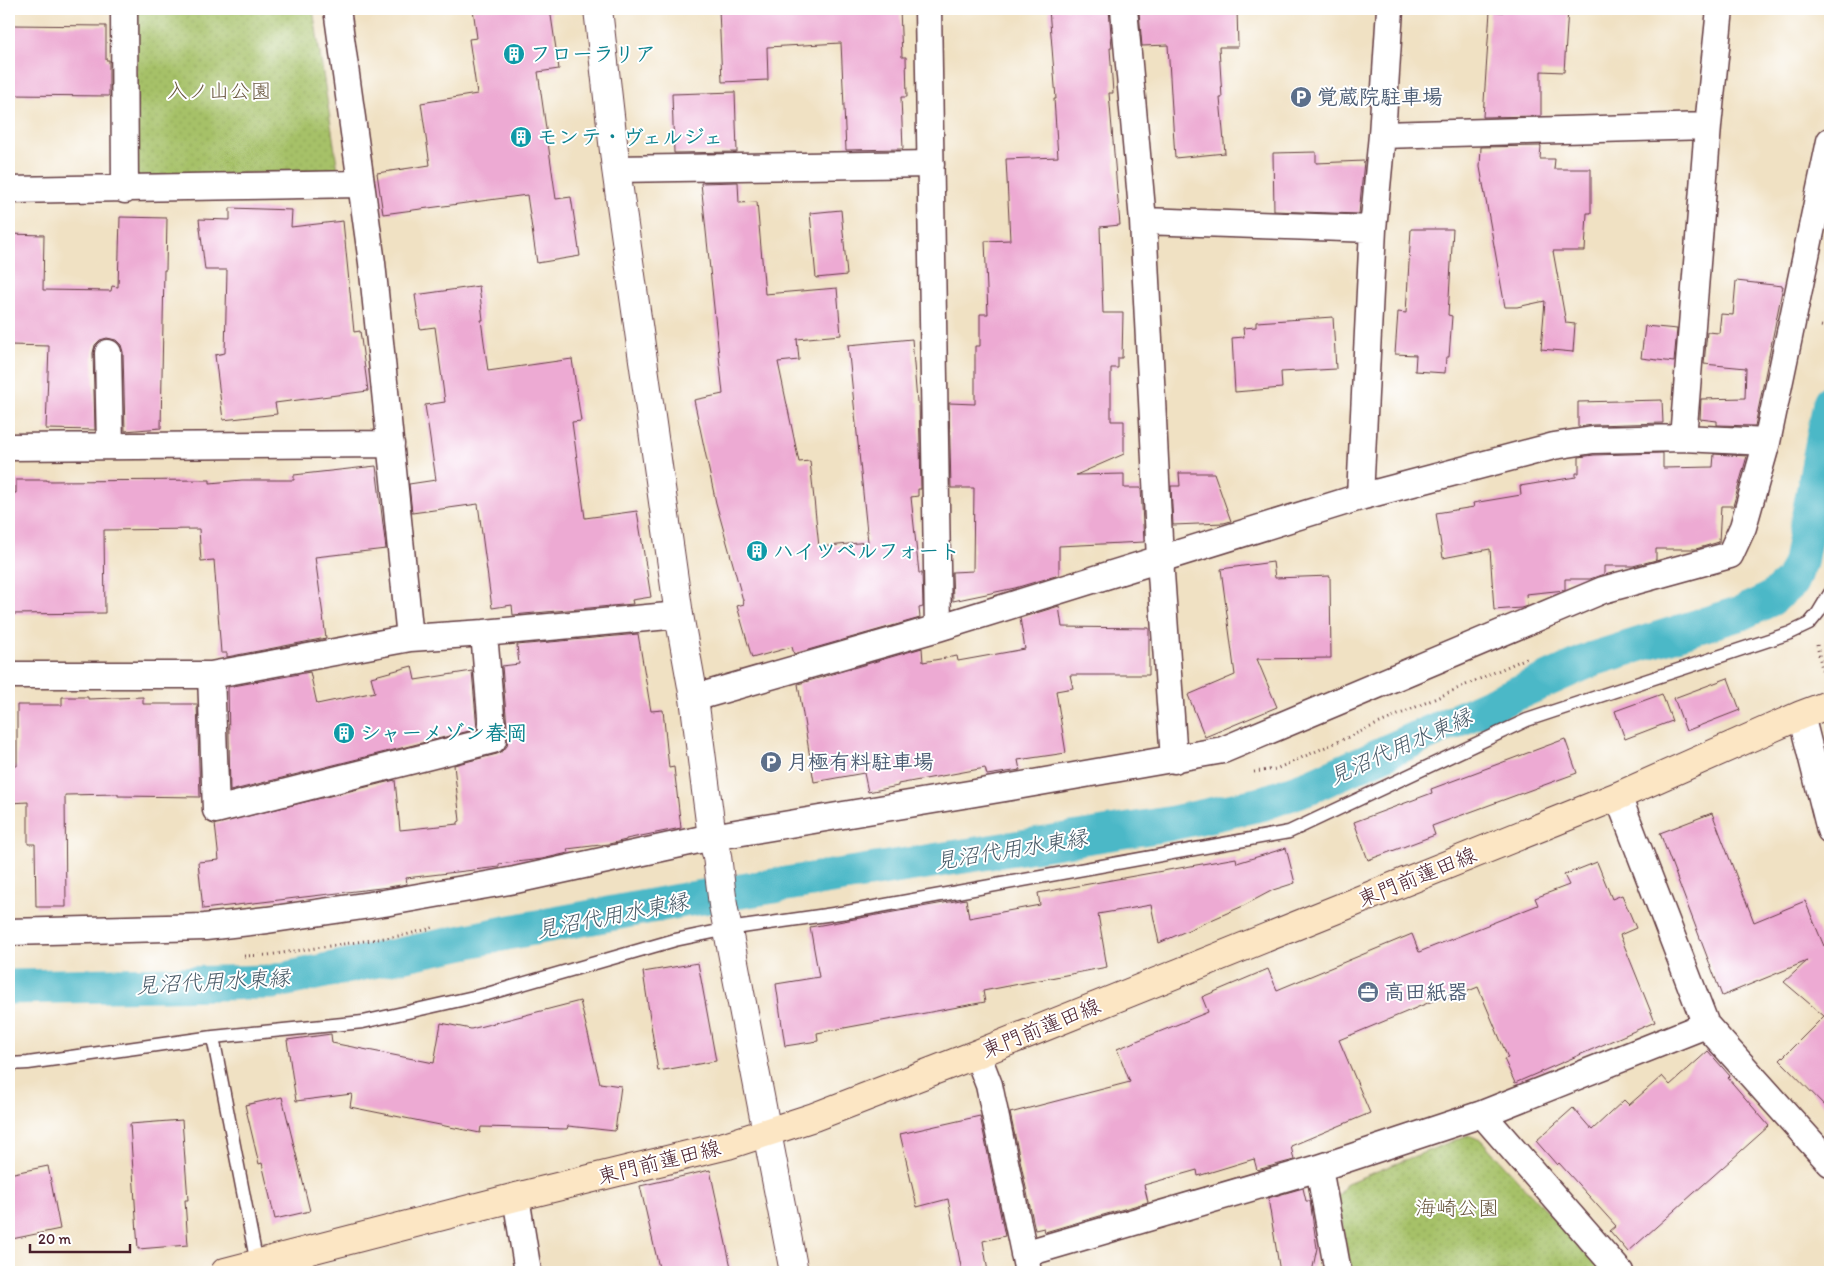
<svg xmlns="http://www.w3.org/2000/svg" width="1839" height="1281" font-family="Itim,'Klee One',sans-serif">
	<style>
		.park { fill: url(#park-dots); stroke: #78704a }
		.lines { fill: none; stroke-linecap: round; stroke-linejoin: round }
		.canal { stroke: #4bb8c7; stroke-width: 35 }
		.building { fill: #edaad3 }
		.service-casing { stroke: #633c42; stroke-width: 15 }
		.minor-casing { stroke: #633c42; stroke-width: 29 }
		.tertiary-casing { stroke: #633c42; stroke-width: 30 }
		.secondary-casing { stroke: #633c42; stroke-width: 30 }
		.path { stroke: #633c42; stroke-width: 3; stroke-dasharray: 1 4; stroke-linecap: butt }
		.service { stroke: #fff; stroke-width: 12 }
		.minor { stroke: #fff; stroke-width: 26 }
		.tertiary { stroke: #fff; stroke-width: 28 }
		.secondary { stroke: #fce6c4; stroke-width: 28 }
		.labels { text-anchor: middle; stroke-width: 4; stroke-linejoin: round; paint-order: stroke }
		.culture-label { font-size: 21px; font-weight: bold; fill: #0d838f; stroke: #fff; text-anchor: start }
		.park-label { font-size: 21px; fill: #6a5840; stroke: #fff }
		.service-label { font-size: 21px; font-weight: bold; fill: #4e5e75; stroke: #fff; text-anchor: start }
		.street-label { font-size: 21px; fill: #4a1f2b; stroke: #fff }
		.water-label { font-size: 22px; font-style: italic; fill: #4a5c69; stroke: #fff }
	</style>
	<defs>
		<pattern id="park-dots" width="8" height="8" patternUnits="userSpaceOnUse" patternTransform="scale(1.25)"><rect width="8" height="8" fill="#a6c168"/><path d="M2 2h.1M6 6h.1" fill="none" stroke="#90a55a" stroke-width="1.8" stroke-linecap="round"/></pattern>
	</defs>
	<rect width="100%" height="100%" fill="#fff"/>
	<filter id="ink" filterUnits="userSpaceOnUse"><feTurbulence type="fractalNoise" baseFrequency=".02" numOctaves="2"/><feDisplacementMap in="SourceGraphic" scale="10" xChannelSelector="R" yChannelSelector="G"/><feConvolveMatrix kernelMatrix="1 2 1 2 8 2 1 2 1" color-interpolation-filters="sRGB"/></filter>
	<filter id="wash" filterUnits="userSpaceOnUse"><feTurbulence type="fractalNoise" baseFrequency=".0096" numOctaves="4" result="noise"/><feDisplacementMap in="SourceGraphic" scale="20" xChannelSelector="R" yChannelSelector="G"/><feGaussianBlur stdDeviation="1.12" result="paint"/><feColorMatrix in="noise" values="0 0 0 0 0 0 0 0 0 0 0 0 0 0 0 0 0 1.4 0 .05"/><feComposite in="paint" operator="in"/></filter>
	<g filter="url(#wash)">
		<rect width="100%" height="100%" fill="#f0e1c3"/>
		<path class="park" d="M 137,9 L 313,9 L 338,170 L 136,177 Z
			M 1468,1135 L 1481,1140 L 1600,1269 L 1599,1272 L 1351,1272 L 1337,1198 L 1347,1183 Z"/>
		<g class="lines">
			<path class="canal" d="M 9,987 L 272,982 L 506,933 L 684,900 L 1168,824 L 1261,804 L 1311,786 L 1593,659 L 1741,613 L 1771,599 L 1791,582 L 1800,562 L 1830,403"/>
		</g>
		<g id="blocks">
			<path class="building" d="M 473,9 L 550,9 L 559,69 L 538,72 L 556,199 L 571,197 L 580,256 L 537,263 L 527,195 L 383,214 L 377,173 L 430,165 L 421,103 L 477,94 L 469,39 L 477,38 Z
				M 719,9 L 900,9 L 902,57 L 906,57 L 907,97 L 901,97 L 903,149 L 846,150 L 841,43 L 767,47 L 768,80 L 722,82 Z
				M 1049,9 L 1109,9 L 1112,48 L 1110,48 L 1113,93 L 1109,93 L 1120,225 L 1100,227 L 1103,313 L 1123,313 L 1122,358 L 1118,358 L 1118,368 L 1111,368 L 1111,421 L 1124,421 L 1124,454 L 1076,475 L 1124,474 L 1124,488 L 1141,488 L 1144,542 L 1059,546 L 1059,575 L 1015,588 L 953,601 L 952,572 L 973,571 L 974,488 L 951,488 L 949,403 L 975,404 L 975,346 L 980,346 L 980,314 L 988,314 L 985,241 L 1010,240 L 1006,159 L 1058,157 L 1054,99 L 1056,99 Z
				M 1202,9 L 1237,9 L 1238,47 L 1219,47 L 1222,98 L 1220,98 L 1225,153 L 1175,158 L 1168,45 L 1142,46 L 1139,12 Z
				M 1503,9 L 1568,9 L 1564,72 L 1541,71 L 1541,116 L 1483,117 L 1490,11 L 1503,12 Z
				M 10,25 L 106,26 L 106,60 L 109,60 L 109,96 L 9,95 Z
				M 735,92 L 737,152 L 674,153 L 672,94 Z
				M 1541,146 L 1540,159 L 1555,159 L 1554,169 L 1591,169 L 1591,213 L 1587,213 L 1585,251 L 1553,251 L 1566,323 L 1575,324 L 1573,352 L 1541,349 L 1545,301 L 1517,307 L 1505,307 L 1480,167 L 1481,147 Z
				M 1316,152 L 1316,163 L 1364,161 L 1359,214 L 1274,211 L 1273,153 Z
				M 738,182 L 739,203 L 757,202 L 765,294 L 837,288 L 841,335 L 797,339 L 799,360 L 778,362 L 799,462 L 810,461 L 819,547 L 868,542 L 848,345 L 912,339 L 917,402 L 919,402 L 921,489 L 918,489 L 918,496 L 911,497 L 919,573 L 922,573 L 923,607 L 919,608 L 920,618 L 794,654 L 792,647 L 752,658 L 737,606 L 744,604 L 716,503 L 694,400 L 723,394 L 701,183 Z
				M 230,208 L 292,210 L 291,227 L 343,221 L 354,332 L 360,331 L 368,391 L 275,403 L 277,414 L 223,420 L 215,355 L 225,353 L 227,270 L 205,270 L 199,219 L 230,220 Z
				M 841,210 L 847,275 L 816,278 L 810,213 Z
				M 120,217 L 167,218 L 166,270 L 164,270 L 161,428 L 125,431 L 123,352 L 121,345 L 116,340 L 107,338 L 100,340 L 95,345 L 93,353 L 95,430 L 46,429 L 49,346 L 9,345 L 9,234 L 44,235 L 43,290 L 111,291 L 112,286 L 118,287 Z
				M 1411,229 L 1453,229 L 1448,315 L 1452,316 L 1449,357 L 1446,357 L 1445,373 L 1415,371 L 1416,355 L 1395,354 L 1398,312 L 1406,313 Z
				M 1736,281 L 1783,286 L 1755,426 L 1717,425 L 1717,421 L 1700,419 L 1701,399 L 1745,398 L 1746,368 L 1704,364 L 1707,332 L 1719,333 L 1721,314 L 1733,315 Z
				M 479,286 L 483,320 L 481,320 L 488,371 L 572,359 L 581,421 L 572,422 L 585,518 L 637,511 L 651,597 L 632,600 L 633,604 L 513,615 L 512,605 L 492,608 L 478,504 L 412,513 L 409,484 L 436,480 L 425,405 L 445,402 L 435,327 L 420,329 L 415,295 Z
				M 1333,317 L 1336,369 L 1281,372 L 1282,388 L 1235,392 L 1232,338 L 1244,337 L 1243,328 L 1256,327 L 1256,322 Z
				M 1645,326 L 1677,329 L 1674,362 L 1641,358 Z
				M 1662,400 L 1663,423 L 1593,425 L 1578,427 L 1578,402 Z
				M 1663,453 L 1663,468 L 1713,467 L 1714,454 L 1747,456 L 1733,506 L 1721,506 L 1719,542 L 1696,549 L 1656,549 L 1656,560 L 1633,566 L 1604,566 L 1604,574 L 1590,579 L 1565,579 L 1565,590 L 1526,594 L 1527,606 L 1521,608 L 1494,610 L 1490,549 L 1443,558 L 1436,513 L 1474,507 L 1473,503 L 1521,495 L 1520,486 L 1576,477 L 1576,473 L 1579,473 L 1579,457 L 1594,455 Z
				M 376,466 L 386,549 L 315,557 L 326,638 L 227,657 L 227,653 L 221,653 L 214,560 L 201,561 L 199,529 L 104,530 L 105,613 L 9,614 L 9,493 L 16,493 L 16,480 L 47,480 L 47,481 L 210,480 L 210,483 L 242,480 L 294,480 L 294,475 Z
				M 1179,473 L 1214,473 L 1231,521 L 1224,523 L 1173,525 L 1171,486 L 1180,486 Z
				M 1273,562 L 1275,578 L 1330,576 L 1331,658 L 1257,659 L 1277,707 L 1205,737 L 1188,695 L 1235,675 L 1221,569 Z
				M 1059,606 L 1062,627 L 1149,628 L 1149,675 L 1070,675 L 1073,688 L 1056,691 L 1066,753 L 1018,760 L 1020,770 L 987,775 L 985,768 L 898,784 L 898,786 L 868,792 L 864,773 L 814,782 L 798,684 L 922,648 L 923,662 L 957,656 L 958,661 L 1025,649 L 1020,618 Z
				M 638,634 L 651,711 L 663,710 L 669,768 L 674,767 L 681,828 L 626,839 L 626,840 L 609,844 L 567,849 L 568,853 L 542,859 L 499,864 L 499,867 L 406,878 L 407,884 L 389,887 L 203,909 L 198,862 L 219,860 L 215,824 L 395,780 L 400,830 L 458,824 L 458,822 L 460,821 L 454,765 L 497,754 L 503,751 L 507,746 L 508,739 L 502,666 L 519,664 L 517,645 Z
				M 412,666 L 415,680 L 472,671 L 477,729 L 230,791 L 228,687 L 310,672 L 317,704 L 375,692 L 371,677 Z
				M 1728,678 L 1740,710 L 1686,731 L 1674,698 Z
				M 1662,694 L 1672,721 L 1625,739 L 1615,711 Z
				M 62,697 L 88,697 L 88,699 L 143,697 L 143,704 L 197,704 L 200,797 L 118,796 L 118,794 L 65,795 L 66,907 L 36,907 L 35,844 L 28,844 L 28,802 L 9,803 L 9,766 L 17,766 L 17,705 L 62,705 Z
				M 1565,739 L 1577,773 L 1432,826 L 1435,835 L 1368,860 L 1354,822 L 1432,793 L 1431,789 Z
				M 1712,813 L 1754,922 L 1805,901 L 1824,946 L 1830,940 L 1830,1111 L 1780,1060 L 1824,1016 L 1784,982 L 1807,961 L 1722,996 L 1660,833 Z
				M 1286,848 L 1295,883 L 1273,890 L 1243,906 L 1159,943 L 1151,905 L 1098,914 L 1107,967 L 983,991 L 985,1002 L 817,1033 L 818,1041 L 785,1046 L 776,984 L 819,977 L 810,927 L 966,899 L 969,918 L 1040,905 L 1038,893 L 1236,858 L 1237,863 Z
				M 1597,862 L 1612,899 L 1622,895 L 1636,928 L 1620,935 L 1655,1022 L 1515,1083 L 1504,1059 L 1508,1058 L 1478,987 L 1449,999 L 1447,995 L 1339,1040 L 1370,1113 L 1291,1146 L 1294,1160 L 1257,1170 L 1254,1159 L 1198,1176 L 1197,1170 L 1144,1185 L 1148,1202 L 1045,1232 L 1044,1228 L 1035,1230 L 1010,1113 L 1130,1082 L 1117,1049 L 1208,1012 L 1202,997 L 1268,969 L 1277,990 L 1412,934 L 1419,952 L 1538,905 L 1535,898 L 1569,885 L 1564,875 Z
				M 698,963 L 716,1061 L 658,1071 L 643,972 Z
				M 580,1001 L 600,1083 L 621,1086 L 615,1131 L 568,1126 L 567,1129 L 481,1127 L 480,1133 L 350,1107 L 352,1094 L 296,1101 L 287,1040 L 331,1034 L 332,1043 L 434,1063 L 441,1023 L 471,1029 Z
				M 1708,1051 L 1730,1076 L 1728,1078 L 1769,1126 L 1628,1252 L 1610,1231 L 1616,1226 L 1559,1163 L 1557,1165 L 1536,1141 L 1573,1108 L 1592,1130 L 1624,1100 L 1629,1105 L 1662,1076 L 1670,1085 Z
				M 282,1097 L 310,1211 L 275,1219 L 262,1163 L 259,1164 L 245,1105 Z
				M 980,1116 L 1005,1236 L 983,1241 L 988,1272 L 962,1272 L 948,1199 L 917,1207 L 900,1134 Z
				M 182,1120 L 188,1200 L 185,1200 L 188,1245 L 138,1249 L 130,1124 Z
				M 48,1166 L 60,1229 L 12,1239 L 9,1223 L 9,1174 Z
				M 710,1170 L 732,1272 L 660,1272 L 640,1186 Z
				M 1303,1188 L 1306,1201 L 1310,1201 L 1317,1248 L 1312,1272 L 1280,1272 L 1268,1198 Z"/>
		</g>
	</g>
	<g filter="url(#ink)">
		<use href="#blocks" fill-opacity="0" stroke="#633c42" stroke-width="1"/>
		<g class="lines">
			<g class="service-casing">
				<path id="service" d="M 213,1037 L 257,1264
					M 9,1064 L 28,1063 L 213,1037 L 363,1022 L 487,994 L 675,940 L 728,929 L 847,912 L 1289,832 L 1527,720 L 1790,633 L 1809,624 L 1818,613 L 1830,593"/>
			</g>
			<g class="minor-casing">
				<path id="minor" d="M 124,9 L 125,190
					M 337,9 L 372,263 L 410,638
					M 928,9 L 938,628
					M 1124,9 L 1143,221 L 1160,559 L 1174,760
					M 1382,135 L 1708,126
					M 616,169 L 931,164
					M 9,190 L 360,184
					M 1143,221 L 1373,229
					M 108,353 L 110,446
					M 1683,438 L 1708,126 L 1720,9
					M 9,447 L 391,444
					M 1360,497 L 1373,229 L 1382,135 L 1390,9
					M 9,675 L 211,675 L 410,638 L 484,633 L 679,615
					M 211,675 L 216,810 L 493,740 L 484,633
					M 694,698 L 938,628 L 1360,497 L 1554,446 L 1593,440 L 1683,438 L 1767,442
					M 1801,715 L 1830,830
					M 1618,796 L 1706,1025 L 1830,1163
					M 9,932 L 205,927 L 267,920 L 384,903 L 515,880 L 712,837 L 1011,787 L 1223,750 L 1603,590 L 1730,555 L 1743,527 L 1767,442 L 1830,141
					M 977,1054 L 989,1085 L 1028,1272
					M 1482,1114 L 1620,1272
					M 1319,1168 L 1338,1272
					M 516,1197 L 528,1272
					M 1024,1254 L 1319,1168 L 1482,1114 L 1706,1025"/>
			</g>
			<g class="tertiary-casing">
				<path id="tertiary" d="M 598,9 L 616,169 L 679,615 L 694,698 L 712,837 L 717,856 L 723,905 L 794,1272"/>
			</g>
			<g class="secondary-casing">
				<path id="secondary" d="M 225,1272 L 516,1197 L 728,1145 L 814,1117 L 977,1054 L 1618,796 L 1801,715 L 1830,704"/>
			</g>
			<path class="path" d="M 1821,326 L 1830,328
				M 1817,645 L 1823,674
				M 1254,772 L 1276,769 L 1529,657
				M 244,956 L 268,955 L 405,935 L 436,927"/>
			<use href="#service" class="service"/>
			<use href="#minor" class="minor"/>
			<use href="#tertiary" class="tertiary"/>
			<use href="#secondary" class="secondary"/>
		</g>
	</g>
	<defs>
		<g id="building-disc" transform="scale(1.125)"><circle r="9.5" fill="#0f9aa8" stroke="#fff"/><path d="M-4-6H4V6H1V3H-1V6H-4ZM-2.5-4.3h1.7v1.8h-1.7ZM.8-4.3h1.7v1.8H.8ZM-2.5-1h1.7V.8h-1.7ZM.8-1h1.7V.8H.8Z" fill="#fff"/></g>
		<g id="parking-disc" transform="scale(1.125)"><circle r="9.5" fill="#5c6f8a" stroke="#fff"/><path d="M-3.5-5.5H1a3.5 3.5 0 0 1 0 7H-1V5.5H-3.5ZM-1-3.4V-.6H.8a1.4 1.4 0 0 0 0-2.8Z" fill="#fff"/></g>
		<g id="office-disc" transform="scale(1.125)"><circle r="9.5" fill="#5c6f8a" stroke="#fff"/><path d="M-6-3h4V-5.5h4V-3h4V5H-6ZM-1-4.5V-3h2v-1.5ZM-6 0V1H6V0Z" fill="#fff"/></g>
	</defs>
	<g fill-rule="evenodd">
		<use href="#building-disc" x="514" y="54"/>
		<use href="#parking-disc" x="1301" y="97"/>
		<use href="#building-disc" x="521" y="137"/>
		<use href="#building-disc" x="757" y="551"/>
		<use href="#building-disc" x="344" y="733"/>
		<use href="#parking-disc" x="771" y="762"/>
		<use href="#office-disc" x="1368" y="992"/>
	</g>
	<g class="labels">
		<g class="culture-label">
			<text x="530" y="61">フローラリア</text>
			<text x="537" y="144">モンテ・ヴェルジェ</text>
			<text x="773" y="558">ハイツベルフォート</text>
			<text x="360" y="740">シャーメゾン春岡</text>
		</g>
		<g class="park-label">
			<text x="219" y="98">入ノ山公園</text>
			<text x="1457" y="1215">海崎公園</text>
		</g>
		<g class="service-label">
			<text x="1317" y="104">覚蔵院駐車場</text>
			<text x="787" y="769">月極有料駐車場</text>
			<text x="1384" y="999">高田紙器</text>
		</g>
		<g class="street-label">
			<text transform="translate(1417 877) rotate(-22)" y="7">東門前蓮田線</text>
			<text transform="translate(1041 1028) rotate(-22)" y="7">東門前蓮田線</text>
			<text transform="translate(659 1162) rotate(-14)" y="7">東門前蓮田線</text>
		</g>
		<g class="water-label">
			<text transform="translate(1400 746) rotate(-24)" y="8">見沼代用水東縁</text>
			<text transform="translate(1011 849) rotate(-9)" y="8">見沼代用水東縁</text>
			<text transform="translate(612 915) rotate(-11)" y="8">見沼代用水東縁</text>
			<text transform="translate(213 981) rotate(-3)" y="8">見沼代用水東縁</text>
		</g>
	</g>
	<rect width="1839" height="1281" fill="none" stroke="#fff" stroke-width="30"/>
	<path d="M30 1244v8h100v-8" fill="none" stroke="#4a1f2b" stroke-width="2.5"/>
	<text x="38" y="1244" font-size="15" fill="#4a1f2b" stroke="#ffffff" stroke-width="4" paint-order="stroke">20 m</text>
</svg>
